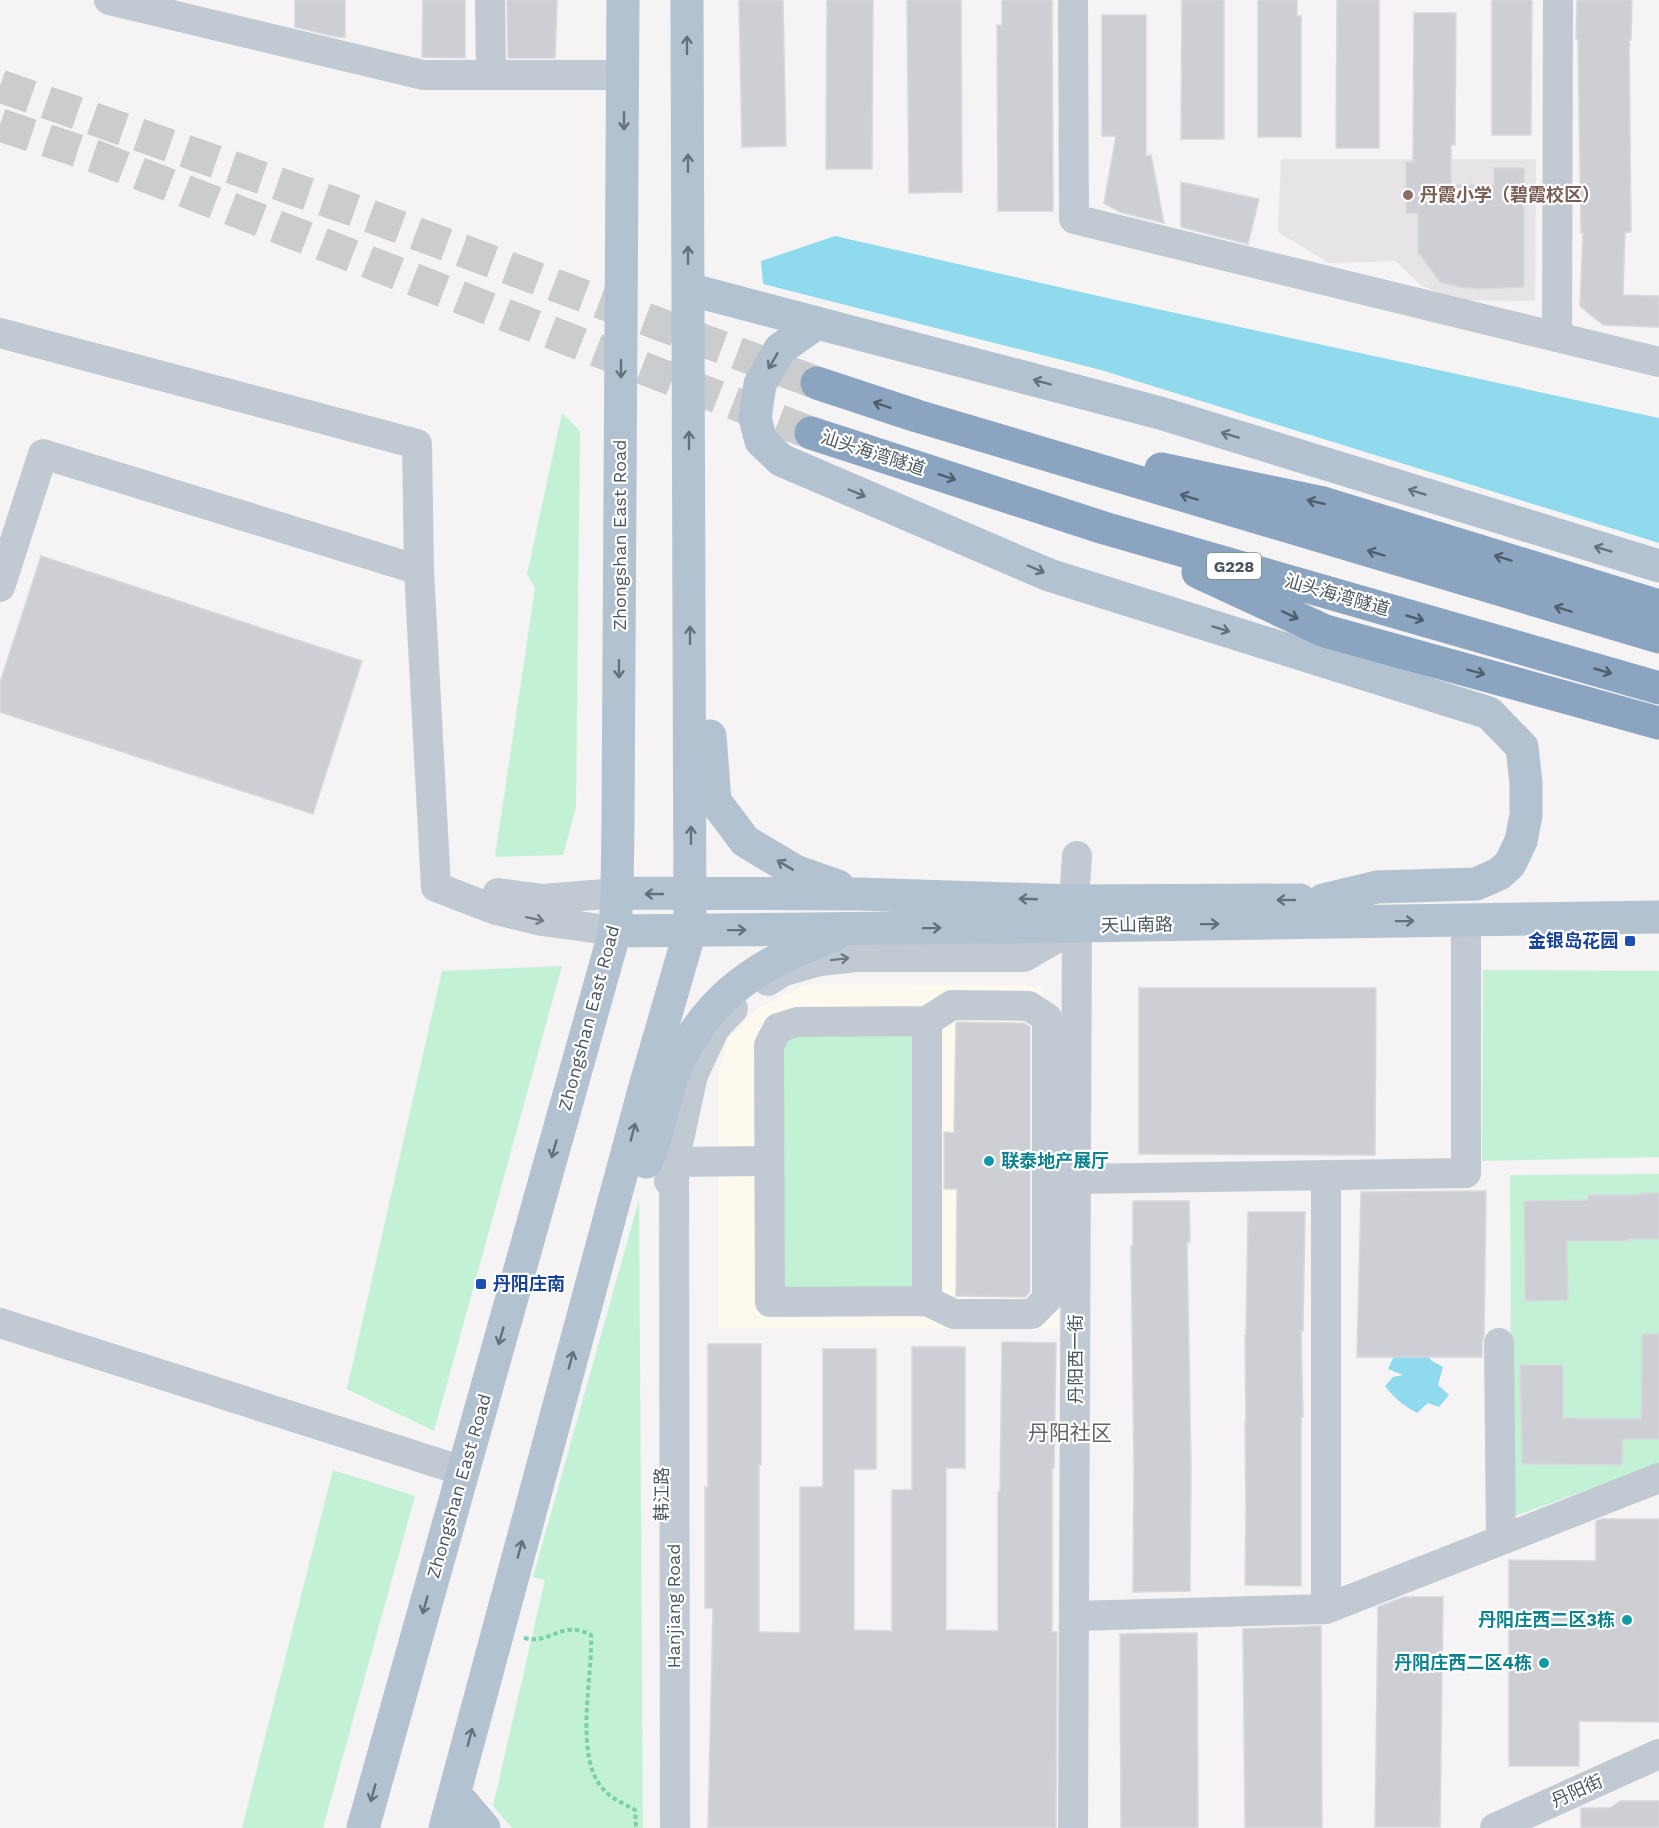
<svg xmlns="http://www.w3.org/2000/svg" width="1659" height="1828" font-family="'Work Sans','Noto Sans SC',sans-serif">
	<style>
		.commercial { fill: #fdf9ef }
		.education { fill: #e6e4e5 }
		.green { fill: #c3f1d5 }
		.water { fill: #90daee }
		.building { fill: #cdcfd5; stroke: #d7d9de; stroke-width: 1.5 }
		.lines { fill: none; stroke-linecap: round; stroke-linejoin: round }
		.highway-tunnel { stroke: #caccce; stroke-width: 33; stroke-dasharray: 33 16; stroke-linecap: butt }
		.path { stroke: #7ad0a6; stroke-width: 4; stroke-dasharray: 4.5 3; stroke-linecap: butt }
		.minor { stroke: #c1cad2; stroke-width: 30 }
		.major { stroke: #b3c2d1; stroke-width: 33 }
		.highway { stroke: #8ba5c1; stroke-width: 33 }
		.oneway { stroke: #64717d }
		.oneway2 { stroke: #505e6b }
		.oneway3 { stroke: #6e7983 }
		.education-dot { fill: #8d6e63; stroke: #fff; stroke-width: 2 }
		.transit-dot { fill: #1a4fb4; stroke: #fff; stroke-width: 2 }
		.culture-dot { fill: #0f9aa8; stroke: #fff; stroke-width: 2 }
		.labels { text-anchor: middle; stroke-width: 4.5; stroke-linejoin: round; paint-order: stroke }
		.shield { fill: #fff; stroke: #808990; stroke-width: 1.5 }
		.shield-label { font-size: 16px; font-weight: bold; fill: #4a5661 }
		.education-label { font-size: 18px; font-weight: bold; fill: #785e54; stroke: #fff; text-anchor: start }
		.street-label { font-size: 18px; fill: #4a5661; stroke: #fff }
		.transit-label { font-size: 18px; font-weight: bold; fill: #164399; stroke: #fff; text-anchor: end }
		.culture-label { font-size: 18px; font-weight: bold; fill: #0d838f; stroke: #fff; text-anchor: end }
		.quarter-label { font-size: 21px; fill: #5f6368; stroke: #fff }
	</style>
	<rect width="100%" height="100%" fill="#f5f3f3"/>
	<path class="commercial" d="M 808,984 L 1017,985 L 1039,987 L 1054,1010 L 1058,1035 L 1058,1328 L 718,1328 L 718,1073 L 729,1038 L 758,1008 Z"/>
	<path class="education" d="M 1281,159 L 1536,159 L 1535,301 L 1453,300 L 1421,285 L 1395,261 L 1329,263 L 1278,232 Z"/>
	<path class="green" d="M 562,413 L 580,431 L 576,808 L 563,855 L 495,857 L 535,588 L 527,574 Z
		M 562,966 L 434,1431 L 347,1389 L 442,971 Z
		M 1483,970 L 1659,971 L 1659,1157 L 1482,1161 Z
		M 779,1034 L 915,1034 L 917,1289 L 781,1290 Z
		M 1659,1174 L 1659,1464 L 1512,1517 L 1510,1175 Z
		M 639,1200 L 643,1828 L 512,1828 L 493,1806 L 545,1580 L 533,1577 Z
		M 333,1470 L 415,1496 L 323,1828 L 242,1828 Z"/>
	<path class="water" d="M 835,236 L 1116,300 L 1659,418 L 1659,543 L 1101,370 L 763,284 L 761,261 Z
		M 1399,1345 L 1419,1345 L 1432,1361 L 1443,1367 L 1438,1385 L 1449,1395 L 1439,1407 L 1428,1403 L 1417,1413 C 1404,1406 1394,1398 1385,1386 L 1393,1377 L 1403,1375 L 1388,1369 Z"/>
	<path class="building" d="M 295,0 L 345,0 L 345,37 L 337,37 L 295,27 Z
		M 423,0 L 465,0 L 465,58 L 422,57 Z
		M 507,0 L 557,0 L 555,58 L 508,58 Z
		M 739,0 L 783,0 L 786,146 L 742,147 Z
		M 827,0 L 873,0 L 872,169 L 826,169 Z
		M 907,0 L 961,0 L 962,192 L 909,193 Z
		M 1002,0 L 1052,0 L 1053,211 L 998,211 L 997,25 L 1002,25 Z
		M 1182,0 L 1224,0 L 1224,139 L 1181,139 Z
		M 1258,0 L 1297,0 L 1297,16 L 1301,16 L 1301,137 L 1258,137 Z
		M 1337,0 L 1379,0 L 1379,148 L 1336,148 Z
		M 1492,0 L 1532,0 L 1531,135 L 1492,135 Z
		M 1577,0 L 1632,0 L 1631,40 L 1629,40 L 1631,232 L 1625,232 L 1623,295 L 1659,296 L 1659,327 L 1603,325 L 1580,306 L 1583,233 L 1581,233 L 1578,39 L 1576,39 Z
		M 1414,13 L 1456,13 L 1455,145 L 1451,145 L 1451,185 L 1494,185 L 1494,168 L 1524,168 L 1524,287 L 1480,289 L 1460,287 L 1440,282 L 1418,252 L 1418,213 L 1406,213 L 1406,162 L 1413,162 Z
		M 1102,15 L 1146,15 L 1146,156 L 1151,155 L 1164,223 L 1120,212 L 1104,203 L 1116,136 L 1102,136 Z
		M 1181,182 L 1259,199 L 1248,244 L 1181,227 Z
		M 41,556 L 362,661 L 313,814 L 0,712 L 0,683 Z
		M 1139,988 L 1376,988 L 1375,1155 L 1139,1154 Z
		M 957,1022 L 1024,1023 L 1030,1027 L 1030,1292 L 1025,1297 L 956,1296 L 957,1189 L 944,1189 L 944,1132 L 954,1133 L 956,1023 Z
		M 1486,1191 L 1484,1334 L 1482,1343 L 1482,1357 L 1357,1357 L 1361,1192 Z
		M 1640,1193 L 1659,1193 L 1659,1239 L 1628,1239 L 1628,1241 L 1567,1241 L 1568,1300 L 1525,1301 L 1524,1201 L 1588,1200 L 1588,1195 L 1640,1195 Z
		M 1133,1201 L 1189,1201 L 1190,1242 L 1187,1242 L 1191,1467 L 1190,1591 L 1133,1592 L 1134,1468 L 1131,1246 L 1133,1246 Z
		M 1248,1212 L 1305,1212 L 1303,1331 L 1301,1331 L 1303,1417 L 1301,1417 L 1301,1586 L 1245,1585 L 1246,1511 L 1245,1421 L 1246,1421 L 1245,1335 L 1246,1335 Z
		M 1642,1334 L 1659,1334 L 1659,1439 L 1623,1439 L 1622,1465 L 1522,1464 L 1520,1365 L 1563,1365 L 1563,1418 L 1641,1419 Z
		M 1002,1342 L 1056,1343 L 1054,1468 L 1052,1468 L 1052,1632 L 1057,1632 L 1056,1828 L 708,1828 L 713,1608 L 705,1608 L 705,1487 L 708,1487 L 708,1344 L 761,1344 L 761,1465 L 759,1465 L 759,1632 L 800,1633 L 800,1487 L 823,1487 L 823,1349 L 876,1349 L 876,1469 L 854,1469 L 854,1630 L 892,1631 L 892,1490 L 912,1490 L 912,1347 L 965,1347 L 965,1468 L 946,1468 L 946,1630 L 998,1631 L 998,1492 L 1000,1492 Z
		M 1602,1519 L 1659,1519 L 1659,1722 L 1579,1721 L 1579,1766 L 1509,1766 L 1509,1560 L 1596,1561 L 1596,1521 Z
		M 1404,1597 L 1443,1597 L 1440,1827 L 1375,1827 L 1378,1607 Z
		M 1321,1626 L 1322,1828 L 1245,1828 L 1243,1629 Z
		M 1197,1633 L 1198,1828 L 1121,1828 L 1120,1634 Z
		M 1620,1801 L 1659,1801 L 1659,1828 L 1581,1828 L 1581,1808 L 1610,1808 Z"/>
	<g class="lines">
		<path class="highway-tunnel" d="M 0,86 L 359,212 L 817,383
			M 0,125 L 94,156 L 811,433"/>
		<path class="path" d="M 524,1638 C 553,1645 560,1619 591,1635 C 593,1676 573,1759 604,1790 C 612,1799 625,1804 635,1810 L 636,1828"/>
		<path class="minor" d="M 109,0 L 423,75 L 624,75
			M 490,0 L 491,75
			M 1073,0 L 1074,219 L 1659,362
			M 0,333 L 417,444 L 419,570
			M 1557,337 L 1558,0
			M 0,587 L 43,454 L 419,570 L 436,887 L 496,910 L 542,921 L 615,931
			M 498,893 L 543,899 L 617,893
			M 1074,901 L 1077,856
			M 768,981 L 784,971 L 820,961 L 856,957 L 1024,957 L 1077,926 L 1073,1828
			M 952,1005 L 1029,1006 L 1047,1018 L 1047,1299 L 1032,1314 L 954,1314 L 927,1301 L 770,1302 L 769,1045 L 778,1028 L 797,1022 L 927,1021 Z
			M 927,1021 L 927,1301
			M 1076,1179 L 1466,1173 L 1466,920
			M 669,1181 L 674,1162 L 769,1161
			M 0,1323 L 463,1471
			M 1499,1343 L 1501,1540
			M 1326,1609 L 1659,1478
			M 1075,1616 L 1326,1609 L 1326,1175
			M 675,1828 L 674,1162 L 693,1075 L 715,1028 L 733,1009
			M 1495,1828 L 1659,1754"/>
		<path class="major" d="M 688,289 L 1160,413 L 1659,566
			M 817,323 L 780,349 L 760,384 L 755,418 L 761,441 L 781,460 L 1049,575 L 1489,713 L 1522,747 L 1526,783 L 1526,815 L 1521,841 L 1510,864 L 1499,874 L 1476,884 L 1377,887 L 1323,900
			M 710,736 L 715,801 L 745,841 L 795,871 L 838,886
			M 617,893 L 859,894 L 1074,901 L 1300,900
			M 615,931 L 1077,926 L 1659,917
			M 646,1162 C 659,1135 663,1103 673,1075 C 697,1012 742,973 803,948 C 813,944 823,939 833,936
			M 455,1794 L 484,1828
			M 363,1828 L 615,931 L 617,893 L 618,822 L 623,0
			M 445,1828 L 644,1090 L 690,931 L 687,0"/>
		<path class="highway" d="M 817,383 L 917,416 L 1659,637
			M 811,433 L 1104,528 L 1659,688
			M 1161,469 L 1323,503 L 1659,606
			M 1198,572 L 1325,631 L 1659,723"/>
	</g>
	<defs><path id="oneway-shaft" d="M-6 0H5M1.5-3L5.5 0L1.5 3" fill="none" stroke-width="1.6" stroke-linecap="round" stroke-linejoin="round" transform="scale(1.5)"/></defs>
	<g class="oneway">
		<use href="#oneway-shaft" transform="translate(687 45) rotate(-90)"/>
		<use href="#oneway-shaft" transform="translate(624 121) rotate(90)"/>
		<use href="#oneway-shaft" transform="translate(688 163) rotate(-90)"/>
		<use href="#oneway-shaft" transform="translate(688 255) rotate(-90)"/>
		<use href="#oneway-shaft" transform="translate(773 361) rotate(120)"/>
		<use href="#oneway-shaft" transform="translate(621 369) rotate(90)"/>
		<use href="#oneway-shaft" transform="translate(1042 382) rotate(-165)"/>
		<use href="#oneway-shaft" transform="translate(1230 435) rotate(-163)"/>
		<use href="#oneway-shaft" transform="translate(689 440) rotate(-90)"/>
		<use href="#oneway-shaft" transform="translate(1417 492) rotate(-163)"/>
		<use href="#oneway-shaft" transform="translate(857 493) rotate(23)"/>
		<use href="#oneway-shaft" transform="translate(1603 549) rotate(-163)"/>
		<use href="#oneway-shaft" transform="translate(1036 569) rotate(23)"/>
		<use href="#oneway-shaft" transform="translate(1221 629) rotate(17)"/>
		<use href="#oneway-shaft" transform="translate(690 635) rotate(-90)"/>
		<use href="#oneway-shaft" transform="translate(619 669) rotate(90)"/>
		<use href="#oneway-shaft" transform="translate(691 835) rotate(-90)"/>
		<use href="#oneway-shaft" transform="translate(785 865) rotate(-149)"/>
		<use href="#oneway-shaft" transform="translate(654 894) rotate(-180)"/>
		<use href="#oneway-shaft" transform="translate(1028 899) rotate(-178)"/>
		<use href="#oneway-shaft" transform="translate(1286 900) rotate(180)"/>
		<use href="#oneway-shaft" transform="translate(1405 921) rotate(-1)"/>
		<use href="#oneway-shaft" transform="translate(1210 924) rotate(-1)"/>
		<use href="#oneway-shaft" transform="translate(932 928) rotate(-1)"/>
		<use href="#oneway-shaft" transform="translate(737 930) rotate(-1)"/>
		<use href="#oneway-shaft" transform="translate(633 1132) rotate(-75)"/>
		<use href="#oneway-shaft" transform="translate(554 1149) rotate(106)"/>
		<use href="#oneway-shaft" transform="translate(501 1336) rotate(106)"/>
		<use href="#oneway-shaft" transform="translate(571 1360) rotate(-75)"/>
		<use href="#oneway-shaft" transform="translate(520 1549) rotate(-75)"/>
		<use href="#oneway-shaft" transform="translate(425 1605) rotate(106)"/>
		<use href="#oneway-shaft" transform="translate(470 1737) rotate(-75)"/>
		<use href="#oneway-shaft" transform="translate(373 1793) rotate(106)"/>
	</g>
	<g class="oneway2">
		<use href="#oneway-shaft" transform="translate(882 405) rotate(-162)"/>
		<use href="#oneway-shaft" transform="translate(947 477) rotate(18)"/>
		<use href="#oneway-shaft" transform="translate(1189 497) rotate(-163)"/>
		<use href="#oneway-shaft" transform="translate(1316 502) rotate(-167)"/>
		<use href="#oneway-shaft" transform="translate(1376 553) rotate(-163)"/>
		<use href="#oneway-shaft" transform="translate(1503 558) rotate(-163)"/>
		<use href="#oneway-shaft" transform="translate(1563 609) rotate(-163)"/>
		<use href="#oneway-shaft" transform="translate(1290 615) rotate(25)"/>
		<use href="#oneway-shaft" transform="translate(1415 618) rotate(16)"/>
		<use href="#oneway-shaft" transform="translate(1603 671) rotate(16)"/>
		<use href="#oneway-shaft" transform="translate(1476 672) rotate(15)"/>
	</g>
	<g class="oneway3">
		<use href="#oneway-shaft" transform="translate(535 919) rotate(12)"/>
		<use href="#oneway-shaft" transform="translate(840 959) rotate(-7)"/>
	</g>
	<circle class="education-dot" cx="1408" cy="195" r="6"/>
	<g class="transit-dot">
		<rect x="1624" y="935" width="12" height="12" rx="3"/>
		<rect x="475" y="1278" width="12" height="12" rx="3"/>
	</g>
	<g class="culture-dot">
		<circle cx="989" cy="1161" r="6"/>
		<circle cx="1627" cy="1620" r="6"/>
		<circle cx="1544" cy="1663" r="6"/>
	</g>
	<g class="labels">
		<rect class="shield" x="1207" y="553" width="54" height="26" rx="4.5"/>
		<g class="shield-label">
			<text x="1234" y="572">G228</text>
		</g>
		<g class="education-label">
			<text x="1420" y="201">丹霞小学（碧霞校区）</text>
		</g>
		<g class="street-label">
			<text transform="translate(873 453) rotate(18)" y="6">汕头海湾隧道</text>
			<text transform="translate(620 535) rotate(-90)" y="6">Zhongshan East Road</text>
			<text transform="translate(1337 595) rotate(16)" y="6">汕头海湾隧道</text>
			<text transform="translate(1137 925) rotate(-1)" y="6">天山南路</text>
			<text transform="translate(589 1018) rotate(-75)" y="6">Zhongshan East Road</text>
			<text transform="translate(1076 1359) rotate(-90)" y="6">丹阳西一街</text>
			<text transform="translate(459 1486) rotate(-74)" y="6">Zhongshan East Road</text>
			<text transform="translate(662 1494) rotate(-90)" y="6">韩江路</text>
			<text transform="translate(674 1606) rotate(-90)" y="6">Hanjiang Road</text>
			<text transform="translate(1577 1791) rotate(-24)" y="6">丹阳街</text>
		</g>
		<g class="transit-label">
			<text x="1618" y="947">金银岛花园</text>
			<text x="493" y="1290" text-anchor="start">丹阳庄南</text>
		</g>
		<g class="culture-label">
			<text x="1001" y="1167" text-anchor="start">联泰地产展厅</text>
			<text x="1615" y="1626">丹阳庄西二区3栋</text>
			<text x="1532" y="1669">丹阳庄西二区4栋</text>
		</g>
		<g class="quarter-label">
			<text x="1070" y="1440">丹阳社区</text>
		</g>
	</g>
</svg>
